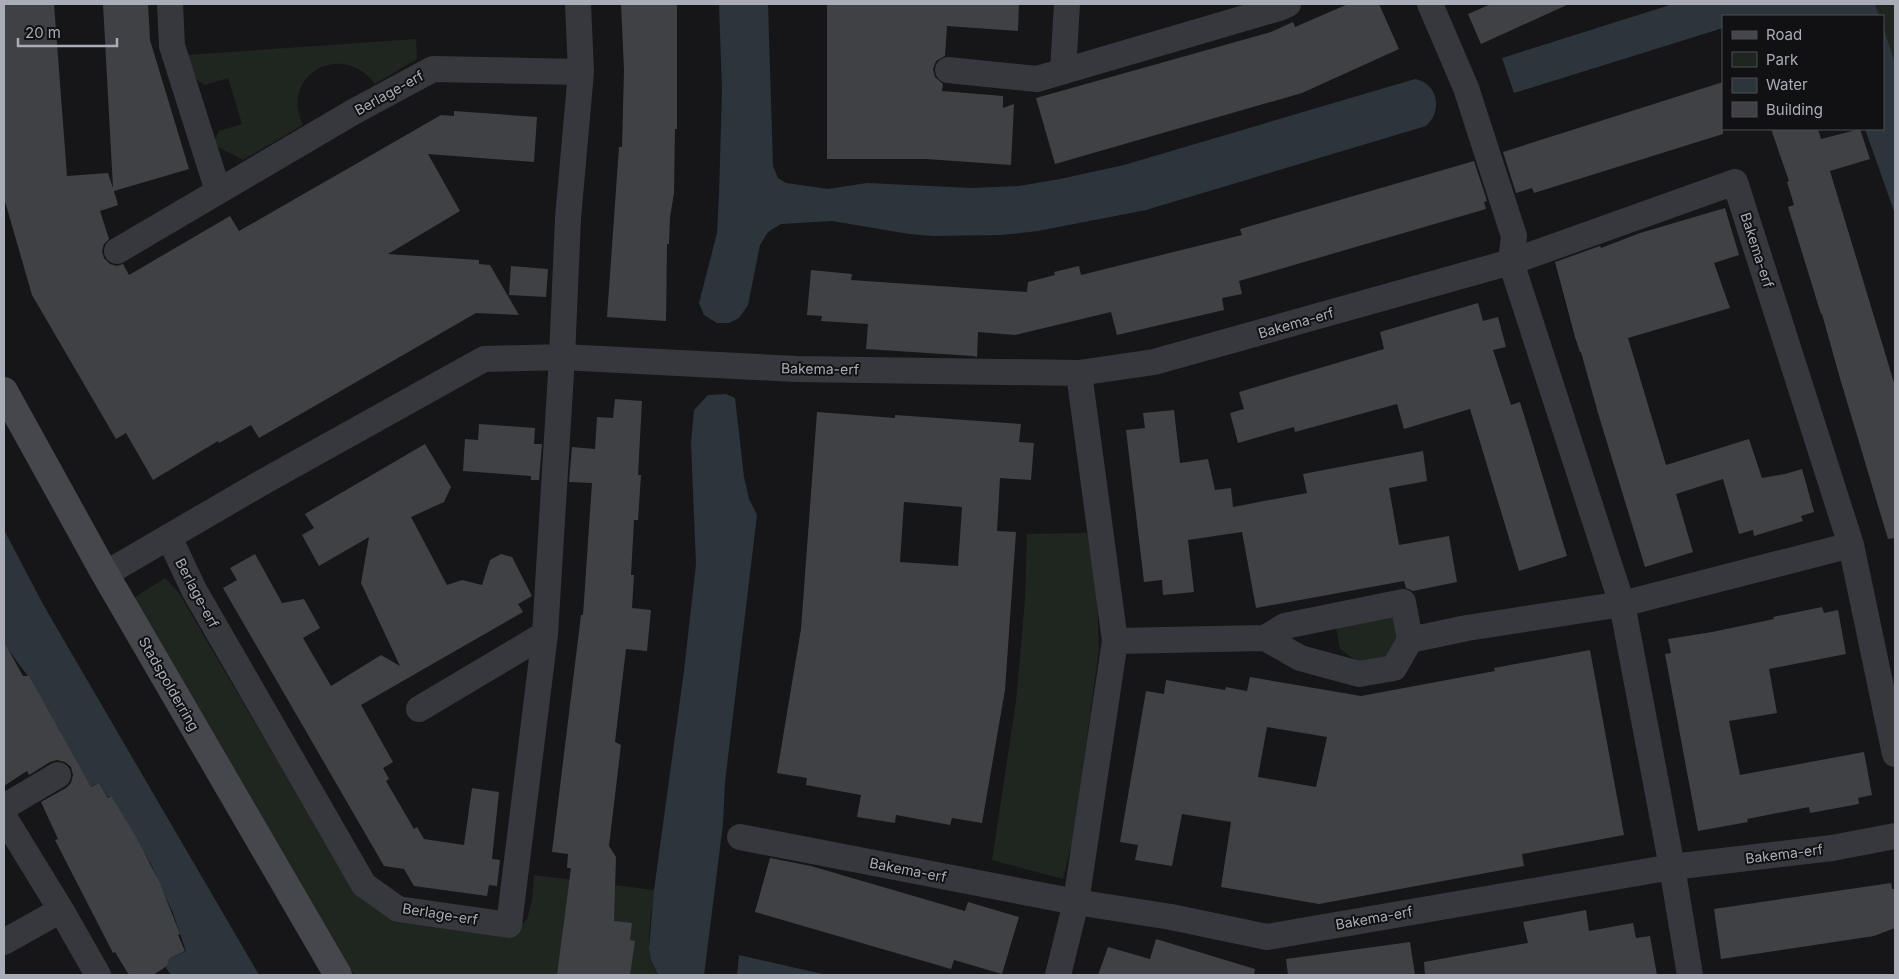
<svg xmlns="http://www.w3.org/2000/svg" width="1899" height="979" font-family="Inter,sans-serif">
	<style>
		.green { fill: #1e261f }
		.water { fill: #2c353c }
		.building { fill: #404145; fill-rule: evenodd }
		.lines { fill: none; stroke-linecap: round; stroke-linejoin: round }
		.street { stroke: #37383d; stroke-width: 26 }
		.secondary { stroke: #45474d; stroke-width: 28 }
		.labels { text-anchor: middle; stroke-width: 4; stroke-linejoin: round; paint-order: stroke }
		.street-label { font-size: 14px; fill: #a8adb8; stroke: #111113 }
	</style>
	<rect width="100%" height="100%" fill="#161618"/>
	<path class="green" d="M 1875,4 L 1895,4 L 1895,63 L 1883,26 L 1883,16 L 1879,16 Z
		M 416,39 L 417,59 L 375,84 C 341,39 279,76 303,125 L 243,160 L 212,144 L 219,131 L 242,124 L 228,78 L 205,85 L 192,77 L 186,55 Z
		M 1087,533 L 1097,595 L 1099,650 L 1073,839 L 1063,879 L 992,860 L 1016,701 L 1025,599 L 1027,534 Z
		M 165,578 L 179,593 L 345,877 L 356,893 L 519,928 L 527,919 L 532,900 L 534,875 L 654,890 C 652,918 642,951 658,975 L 355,975 L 344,961 L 132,599 Z
		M 1396,611 L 1401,638 L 1387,663 L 1364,667 L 1340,649 L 1335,622 Z"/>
	<path class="water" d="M 719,4 L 768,4 L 773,166 L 778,178 L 786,183 L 828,189 L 867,183 L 971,188 L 1019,186 L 1060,179 L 1124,165 L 1415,79 C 1438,83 1443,111 1426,126 L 1146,210 L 1038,231 L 1001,235 L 933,236 L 909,234 L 832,221 L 781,224 L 768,232 L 760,245 L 748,305 L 739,318 L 729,323 L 717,323 L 704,315 L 699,303 L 717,233 L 719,196 L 722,90 Z
		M 1673,4 L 1875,4 L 1879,16 L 1723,16 L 1723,28 L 1514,93 L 1502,58 Z
		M 1883,26 L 1895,63 L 1895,214 L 1865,129 L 1883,129 Z
		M 726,394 L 735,398 L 744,477 L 749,499 L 757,515 L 725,782 L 723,824 L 704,975 L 658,975 L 651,960 L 649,948 L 654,890 L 684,671 L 696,564 L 691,443 L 694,410 L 708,395 Z
		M 4,530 L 44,606 L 259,975 L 171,975 L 166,968 L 170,958 L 186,951 L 173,913 L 151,864 L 110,796 L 108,797 L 99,783 L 90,787 L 30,679 L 4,644 Z
		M 739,955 L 827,975 L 737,975 Z"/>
	<path class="building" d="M 4,4 L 54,4 L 67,176 L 108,173 L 113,188 L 103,4 L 148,4 L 150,40 L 189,169 L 114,191 L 118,205 L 100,211 L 109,239 L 104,244 L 102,251 L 104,258 L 110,264 L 117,266 L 123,264 L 129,275 L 230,216 L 239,231 L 441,115 L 454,116 L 454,111 L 537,117 L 534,162 L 428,154 L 460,211 L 388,254 L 479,260 L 479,264 L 490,265 L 519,315 L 476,313 L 259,438 L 251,425 L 219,443 L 218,441 L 153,480 L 126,433 L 116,439 L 32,295 L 4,198 Z
		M 621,4 L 677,4 L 677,129 L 675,129 L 674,193 L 670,217 L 669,244 L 667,244 L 666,321 L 607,317 L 619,147 L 622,147 L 624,70 Z
		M 827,4 L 1019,4 L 1018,31 L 947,26 L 945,56 L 936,61 L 933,69 L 935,77 L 943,84 L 942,91 L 1003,96 L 1003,108 L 1014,104 L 1011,165 L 926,159 L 827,159 Z
		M 1348,4 L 1379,4 L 1399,49 L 1302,93 L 1055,164 L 1036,98 L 1271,32 L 1293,22 L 1295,27 Z
		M 1491,4 L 1569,4 L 1481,44 L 1468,14 Z
		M 1723,82 L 1723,134 L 1534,193 L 1532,188 L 1516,193 L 1503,152 Z
		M 1771,129 L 1818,129 L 1821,139 L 1860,129 L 1870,159 L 1830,171 L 1895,386 L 1895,538 L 1888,539 L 1839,375 L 1822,314 L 1821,314 L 1788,207 L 1794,205 L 1787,182 L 1789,181 Z
		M 1474,161 L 1487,201 L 1484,202 L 1486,209 L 1239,281 L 1242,294 L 1222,298 L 1224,310 L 1117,335 L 1111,312 L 1015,335 L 978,332 L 977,357 L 973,356 L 866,349 L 868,324 L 821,321 L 822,316 L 807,315 L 811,270 L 852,274 L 851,280 L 1027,292 L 1028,282 L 1055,275 L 1054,272 L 1079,266 L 1081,275 L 1242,235 L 1240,229 Z
		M 1725,208 L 1739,255 L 1714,263 L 1730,308 L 1628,338 L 1666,465 L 1749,439 L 1762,478 L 1785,474 L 1802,469 L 1814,512 L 1801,516 L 1803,521 L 1754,536 L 1753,530 L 1739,534 L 1723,479 L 1676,494 L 1693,552 L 1645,567 L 1598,413 L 1581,352 L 1580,352 L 1575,337 L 1555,262 L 1600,246 L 1601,248 L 1640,233 Z
		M 511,266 L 548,269 L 546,297 L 509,295 Z
		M 1478,303 L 1483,321 L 1498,317 L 1506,347 L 1493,350 L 1511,405 L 1520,402 L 1567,556 L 1519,571 L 1470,409 L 1404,429 L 1397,404 L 1295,432 L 1294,427 L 1238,443 L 1230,413 L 1244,409 L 1239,392 L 1384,349 L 1380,332 Z
		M 615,399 L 642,401 L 638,475 L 641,475 L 638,520 L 634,520 L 631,575 L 634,575 L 632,608 L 651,610 L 647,651 L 626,649 L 615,742 L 621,745 L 609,846 L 616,857 L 614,921 L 632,923 L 630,940 L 635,941 L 630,975 L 557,975 L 571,868 L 567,868 L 568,854 L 552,852 L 581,615 L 583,615 L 592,483 L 569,482 L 572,447 L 595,449 L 597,417 L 613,418 Z
		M 1174,410 L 1180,463 L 1208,459 L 1215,490 L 1231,488 L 1233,507 L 1307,493 L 1303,474 L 1423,451 L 1427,481 L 1389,488 L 1399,545 L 1449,536 L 1457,582 L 1413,591 L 1406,588 L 1404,581 L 1256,608 L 1242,532 L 1188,540 L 1194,592 L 1163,595 L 1162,580 L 1144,582 L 1126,430 L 1145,428 L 1143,413 Z
		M 817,412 L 895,418 L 895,415 L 1021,424 L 1019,442 L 1034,443 L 1031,480 L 1000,478 L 997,531 L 1016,532 L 1005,690 L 982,823 L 952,818 L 950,825 L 896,815 L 895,823 L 857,817 L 861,795 L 806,785 L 807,778 L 777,773 L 801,629 ZM 904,502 L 962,507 L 958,566 L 900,562 Z
		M 479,424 L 535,428 L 534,444 L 542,444 L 539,480 L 531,480 L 531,476 L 463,471 L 465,439 L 478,440 Z
		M 425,444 L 451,487 L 444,502 L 411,517 L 447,585 L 462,580 L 482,585 L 490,560 L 501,554 L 512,557 L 532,596 L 518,604 L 523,612 L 361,705 L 393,762 L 383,768 L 389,779 L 386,781 L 414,829 L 417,827 L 424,839 L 464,845 L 472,788 L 499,792 L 492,859 L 500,860 L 497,886 L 489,885 L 487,896 L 414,886 L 404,869 L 384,866 L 223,588 L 237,580 L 230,568 L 255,554 L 282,603 L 304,599 L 320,628 L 303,638 L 331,686 L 381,655 L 400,666 L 361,583 L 369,537 L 319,566 L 302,535 L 314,528 L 305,514 Z
		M 1822,607 L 1824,613 L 1838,610 L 1846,654 L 1769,669 L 1777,713 L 1729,721 L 1740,775 L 1864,752 L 1872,795 L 1858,798 L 1859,804 L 1810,813 L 1809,807 L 1747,819 L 1748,822 L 1698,831 L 1665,654 L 1671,653 L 1668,639 L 1712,632 L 1774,619 L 1773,617 Z
		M 4,642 L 23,676 L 29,676 L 91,787 L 99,783 L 108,798 L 111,796 L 135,835 L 160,883 L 180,934 L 178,935 L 185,951 L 170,958 L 167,966 L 153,975 L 129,975 L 115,952 L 113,953 L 55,840 L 58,839 L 41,802 L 66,788 L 71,783 L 73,775 L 71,767 L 65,762 L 57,760 L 50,762 L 29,775 L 27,771 L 4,786 Z
		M 1590,650 L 1624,835 L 1522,854 L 1524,866 L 1319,904 L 1221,887 L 1231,822 L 1182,814 L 1172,866 L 1135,860 L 1138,845 L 1120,842 L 1146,691 L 1164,694 L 1166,680 L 1225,690 L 1226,687 L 1247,691 L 1250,677 L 1361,696 L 1495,671 L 1494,668 ZM 1267,727 L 1327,737 L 1316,787 L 1258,777 Z
		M 770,858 L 811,866 L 965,911 L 968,902 L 1019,917 L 1002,974 L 954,960 L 951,969 L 755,912 Z
		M 1891,883 L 1892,889 L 1895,889 L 1895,928 L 1874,936 L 1721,959 L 1714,909 Z
		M 1586,910 L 1589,931 L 1633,923 L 1636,938 L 1650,936 L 1657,975 L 1425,975 L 1424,962 L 1528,943 L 1523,922 Z
		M 1156,939 L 1255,969 L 1254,975 L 1098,975 L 1108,947 L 1150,959 Z
		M 1410,942 L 1415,975 L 1288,975 L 1286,959 Z"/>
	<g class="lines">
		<path class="street" d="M 170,4 L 172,46 L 218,191
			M 1430,4 L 1466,88 L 1514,236 L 1511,262 L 1622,604 L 1672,867 L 1690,975
			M 948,70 L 1037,79 L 1279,8 L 1288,4
			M 1063,71 L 1067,4
			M 117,251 L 355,111 L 433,69 L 581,72
			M 169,537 L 194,590 L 364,885 L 398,909 L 509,925 L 545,634 L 562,357 L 568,218 L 581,72 L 578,4
			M 105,574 L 263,482 L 484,359 L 562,357 L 796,369 L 1079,373 L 1154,362 L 1511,262 L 1735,182 L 1851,545 L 1895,754
			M 1265,638 L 1285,626 L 1403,602 L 1410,640
			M 1115,641 L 1265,638 L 1300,658 L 1359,674 L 1394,668 L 1410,640 L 1467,628 L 1622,604 L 1851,545
			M 419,709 L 545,634
			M 4,807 L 58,775
			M 4,817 L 61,910 L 98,975
			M 740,837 L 1076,902 L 1171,917 L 1267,937 L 1672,867 L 1832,848 L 1895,836
			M 4,942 L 61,910
			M 1058,975 L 1076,902 L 1115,641 L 1079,373"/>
		<path class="secondary" d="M 4,391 L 105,574 L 338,975"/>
	</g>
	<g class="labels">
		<g class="street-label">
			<text transform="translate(389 93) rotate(-29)" y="5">Berlage-erf</text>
			<text transform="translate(1757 250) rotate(72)" y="5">Bakema-erf</text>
			<text transform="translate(1296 323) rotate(-16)" y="5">Bakema-erf</text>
			<text transform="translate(820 369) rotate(1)" y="5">Bakema-erf</text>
			<text transform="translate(197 593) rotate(62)" y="5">Berlage-erf</text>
			<text transform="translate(169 684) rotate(60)" y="5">Stadspolderring</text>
			<text transform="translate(1784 854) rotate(-7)" y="5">Bakema-erf</text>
			<text transform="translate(908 870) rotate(11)" y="5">Bakema-erf</text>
			<text transform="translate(440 914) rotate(9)" y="5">Berlage-erf</text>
			<text transform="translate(1374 918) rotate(-10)" y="5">Bakema-erf</text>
		</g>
	</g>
	<rect width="1899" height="979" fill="none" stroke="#a8adb8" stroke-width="10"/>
	<rect x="1722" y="15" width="162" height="115" fill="#111113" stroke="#4d4f55"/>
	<rect x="1732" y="31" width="25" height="8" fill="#45474d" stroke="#4d4f55"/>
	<text x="1766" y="40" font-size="15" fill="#a8adb8">Road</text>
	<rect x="1732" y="52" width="25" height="15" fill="#1e261f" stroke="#4d4f55"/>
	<text x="1766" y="65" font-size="15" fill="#a8adb8">Park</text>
	<rect x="1732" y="78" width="25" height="15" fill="#2c353c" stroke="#4d4f55"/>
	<text x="1766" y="90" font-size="15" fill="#a8adb8">Water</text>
	<rect x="1732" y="102" width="25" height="15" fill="#404145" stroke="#4d4f55"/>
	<text x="1766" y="115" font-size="15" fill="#a8adb8">Building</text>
	<path d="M18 38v8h99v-8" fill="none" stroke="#a8adb8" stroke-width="2.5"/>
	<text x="25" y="38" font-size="15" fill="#a8adb8" stroke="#111113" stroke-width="4" paint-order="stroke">20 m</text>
</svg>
